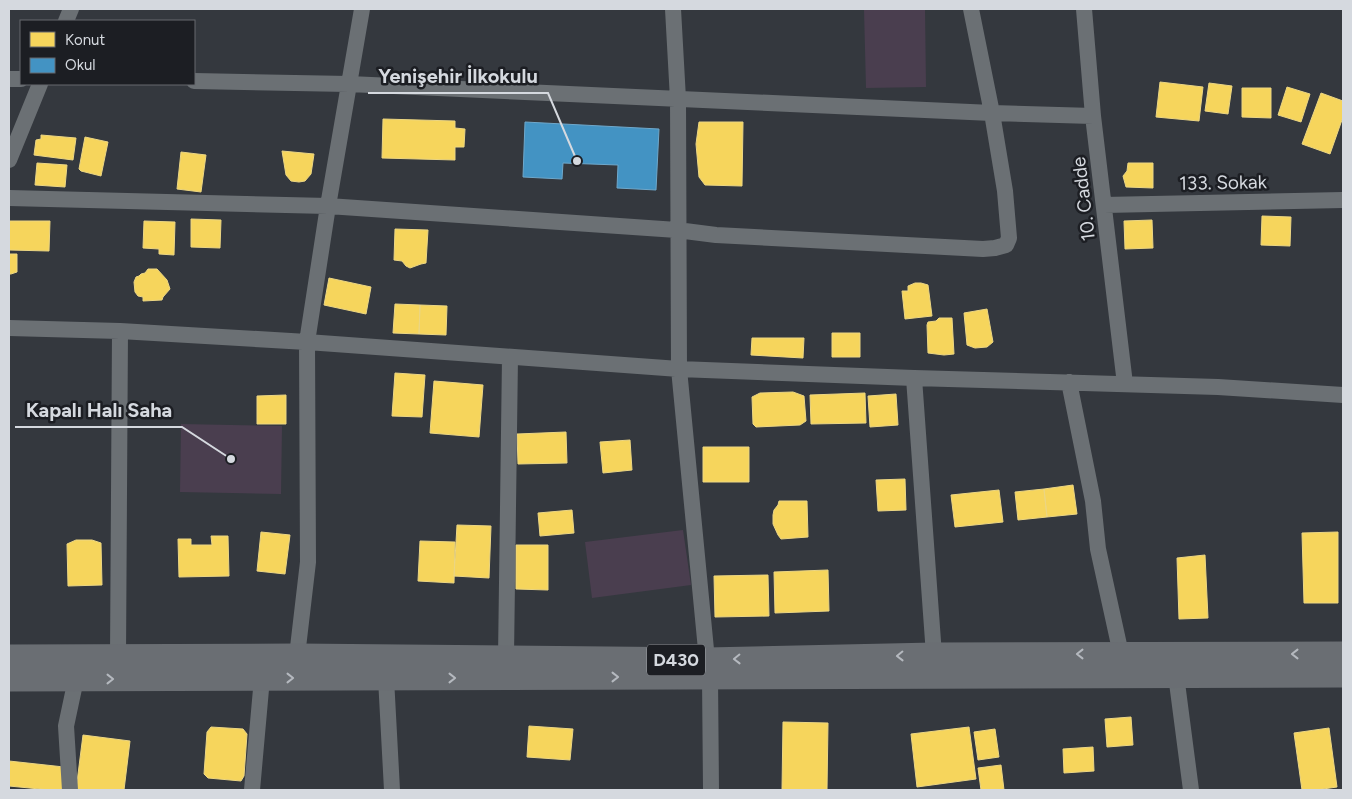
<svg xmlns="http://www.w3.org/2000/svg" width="1352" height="799" font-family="Figtree,sans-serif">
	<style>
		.green { fill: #4a3e4f }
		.homes { fill: #f6d55c; stroke: #ecd683 }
		.schools { fill: #4393c3; stroke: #6fa8cb }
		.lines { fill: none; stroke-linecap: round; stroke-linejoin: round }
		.minor { stroke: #6b7074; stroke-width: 16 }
		.highway { stroke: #6a6e73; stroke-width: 25 }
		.oneway { stroke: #b5b9bf }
		.labels { text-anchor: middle; stroke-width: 5; stroke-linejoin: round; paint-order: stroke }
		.shield { fill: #1c1e23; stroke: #9ea1a7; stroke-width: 1 }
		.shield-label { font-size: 18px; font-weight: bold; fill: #d5d9df }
		.street-label { font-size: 19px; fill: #d5d9df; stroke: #1c1e23 }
		.leader { fill: none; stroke: #d5d9df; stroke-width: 2 }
		.callout-dot { fill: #d5d9df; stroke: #1c1e23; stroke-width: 2 }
		.callout-label { font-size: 20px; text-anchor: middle; font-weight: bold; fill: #d5d9df; stroke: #1c1e23; stroke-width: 5; stroke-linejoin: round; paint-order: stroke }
	</style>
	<rect width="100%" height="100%" fill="#34383e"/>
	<path class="green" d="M 864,9 L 925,9 L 926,87 L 866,88 Z
		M 181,424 L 282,426 L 281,494 L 180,492 Z
		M 683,530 L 691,585 L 592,598 L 585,542 Z"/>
	<path class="homes" d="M 1160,82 L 1203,87 L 1199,121 L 1156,117 Z
		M 1209,83 L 1232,86 L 1228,114 L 1205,111 Z
		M 1287,87 L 1310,94 L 1301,122 L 1278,115 Z
		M 1242,88 L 1271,88 L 1271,118 L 1242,117 Z
		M 1321,93 L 1343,101 L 1343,117 L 1330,154 L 1302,144 Z
		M 383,119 L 455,121 L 455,128 L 465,129 L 464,147 L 455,147 L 455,160 L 382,158 Z
		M 699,122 L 743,122 L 742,186 L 705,185 L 699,177 L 696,144 Z
		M 41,135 L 76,138 L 73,160 L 34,155 L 36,140 L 41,139 Z
		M 85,137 L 108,142 L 101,176 L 81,171 L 79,169 Z
		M 282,151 L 314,154 L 311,174 L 305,181 L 299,182 L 291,181 L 286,175 Z
		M 181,152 L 206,155 L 201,192 L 177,189 Z
		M 37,163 L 67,165 L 65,187 L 35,185 Z
		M 1128,163 L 1153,163 L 1153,188 L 1126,187 L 1123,176 L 1127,171 Z
		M 1262,216 L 1291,217 L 1290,246 L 1261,245 Z
		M 191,219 L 221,220 L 220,248 L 191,247 Z
		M 1152,220 L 1153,248 L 1125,249 L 1124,221 Z
		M 9,221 L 50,221 L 49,251 L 9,250 Z
		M 144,221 L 175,222 L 174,255 L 159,254 L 159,249 L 143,248 Z
		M 395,229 L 428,230 L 426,263 L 421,264 L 410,268 L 406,266 L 402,261 L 394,260 Z
		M 9,254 L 17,254 L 17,272 L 11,274 L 9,274 Z
		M 148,269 L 157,269 L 167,280 L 170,289 L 163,297 L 162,300 L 143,301 L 143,297 L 138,296 L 135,292 L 134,282 L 136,277 L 139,276 L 141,274 L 145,273 Z
		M 329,278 L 371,287 L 366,314 L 324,305 Z
		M 915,283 L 921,283 L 928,285 L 932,316 L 905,319 L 902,291 L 908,291 L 908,286 Z
		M 395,304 L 420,305 L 419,334 L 393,333 Z
		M 420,305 L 447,306 L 446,335 L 419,334 Z
		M 987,309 L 993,342 L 987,347 L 975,348 L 967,345 L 964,313 Z
		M 939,318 L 952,318 L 954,354 L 944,355 L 928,353 L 927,325 L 928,322 L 936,321 Z
		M 832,333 L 860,333 L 860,357 L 832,357 Z
		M 752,338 L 804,338 L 803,358 L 751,355 Z
		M 395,373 L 425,375 L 422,417 L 392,416 Z
		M 434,381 L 483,385 L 479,437 L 430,433 Z
		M 793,392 L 804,396 L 806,421 L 800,425 L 756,427 L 753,424 L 752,397 L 760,393 Z
		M 865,393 L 866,423 L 811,424 L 810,395 Z
		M 896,394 L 898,425 L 870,427 L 868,396 Z
		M 286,395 L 286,424 L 257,424 L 257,396 Z
		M 566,432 L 567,463 L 518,464 L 517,434 Z
		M 630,440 L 632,470 L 603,473 L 600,442 Z
		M 703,447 L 749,447 L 749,482 L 703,482 Z
		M 905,479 L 906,510 L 878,511 L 876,480 Z
		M 1073,485 L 1077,514 L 1047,517 L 1044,489 Z
		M 1044,489 L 1047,517 L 1018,520 L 1015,492 Z
		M 999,490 L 1003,522 L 955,527 L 951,495 Z
		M 779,501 L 807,501 L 808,537 L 781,539 L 778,535 L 773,524 L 773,515 L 774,510 L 778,505 Z
		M 572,510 L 574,533 L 540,536 L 538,513 Z
		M 457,525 L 491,526 L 489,578 L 454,576 Z
		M 261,532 L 290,535 L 285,574 L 257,571 Z
		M 1338,532 L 1338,603 L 1304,603 L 1302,533 Z
		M 211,536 L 228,536 L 229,576 L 179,577 L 178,539 L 191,539 L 191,545 L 212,545 Z
		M 76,540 L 92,540 L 101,543 L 102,585 L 68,586 L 67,544 Z
		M 420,541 L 455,542 L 454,583 L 418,581 Z
		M 516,545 L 548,545 L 548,590 L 516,589 Z
		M 1205,555 L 1208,618 L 1179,619 L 1177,558 Z
		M 828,570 L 829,611 L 775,613 L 774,572 Z
		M 768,575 L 769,616 L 715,617 L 714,576 Z
		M 1131,717 L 1133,745 L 1107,747 L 1105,719 Z
		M 783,722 L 828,723 L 827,790 L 782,790 Z
		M 529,726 L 573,729 L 570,760 L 527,757 Z
		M 211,727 L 243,729 L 247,734 L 244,776 L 241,781 L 208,778 L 204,774 L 207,732 Z
		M 969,727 L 976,779 L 917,787 L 911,734 Z
		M 1329,728 L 1337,787 L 1316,790 L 1302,790 L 1294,733 Z
		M 995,729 L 999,757 L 978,760 L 974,732 Z
		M 83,735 L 130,741 L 124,790 L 76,790 Z
		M 1093,747 L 1094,771 L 1064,773 L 1063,749 Z
		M 9,761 L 64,767 L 62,790 L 50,790 L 9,786 Z
		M 1001,765 L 1004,790 L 981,790 L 978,768 Z"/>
	<path class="schools" d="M 525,122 L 659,129 L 656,190 L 617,188 L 618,165 L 563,163 L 562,179 L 523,177 Z"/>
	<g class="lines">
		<path class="minor" d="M 673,9 L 678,99 L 679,369 L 707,660
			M 1084,9 L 1093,116 L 1125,384
			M 66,21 L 71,9
			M 9,79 L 21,79
			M 194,81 L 349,84 L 992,113 L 1093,116
			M 9,160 L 40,84
			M 9,198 L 328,206 L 677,230 L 716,235 L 983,249 L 995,248 L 1006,245 L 1009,238 L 1005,191 L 992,113 L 971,9
			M 1104,205 L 1343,200
			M 9,328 L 120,331 L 307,342 L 679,369 L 914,378 L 1218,387 L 1343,395
			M 914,378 L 934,655
			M 1069,382 L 1093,501 L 1098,549 L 1121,654
			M 297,656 L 308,562 L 307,342 L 328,206 L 362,9
			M 118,657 L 120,331
			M 506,657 L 510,357
			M 1176,675 L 1191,790
			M 710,677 L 711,790
			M 386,678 L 392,790
			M 70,790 L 66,726 L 76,679
			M 252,790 L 262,678"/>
		<path class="highway" d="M 9,657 L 297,656 L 707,660 L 934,655 L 1343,654
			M 9,679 L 1343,675"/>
	</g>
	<defs><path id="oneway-chevron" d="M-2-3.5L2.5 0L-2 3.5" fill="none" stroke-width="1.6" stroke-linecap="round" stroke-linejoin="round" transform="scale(1.25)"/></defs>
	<g class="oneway">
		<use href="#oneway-chevron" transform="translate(1080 654) rotate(180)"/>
		<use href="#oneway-chevron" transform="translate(1295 654) rotate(180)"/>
		<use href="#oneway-chevron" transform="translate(900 656) rotate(179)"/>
		<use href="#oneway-chevron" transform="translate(737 659) rotate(179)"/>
		<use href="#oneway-chevron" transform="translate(615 677)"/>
		<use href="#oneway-chevron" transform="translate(290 678)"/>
		<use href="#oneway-chevron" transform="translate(452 678)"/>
		<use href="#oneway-chevron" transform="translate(110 679)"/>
	</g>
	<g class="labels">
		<rect class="shield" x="647" y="644.5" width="58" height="31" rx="4"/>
		<g class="shield-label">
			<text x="676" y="666">D430</text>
		</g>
		<g class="street-label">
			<text transform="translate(1223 182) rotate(-1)" y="7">133. Sokak</text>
			<text transform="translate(1083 199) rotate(-97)" y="7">10. Cadde</text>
		</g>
	</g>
	<path class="leader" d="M577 161L548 93H368M231 459L182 427H15"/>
	<g class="callout-dot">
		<circle cx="577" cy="161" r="5"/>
		<circle cx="231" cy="459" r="5"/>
	</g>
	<g class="callout-label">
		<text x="458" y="83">Yenişehir İlkokulu</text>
		<text x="99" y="417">Kapalı Halı Saha</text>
	</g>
	<rect width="1352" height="799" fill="none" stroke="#d5d9df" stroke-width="20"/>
	<rect x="20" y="20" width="175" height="65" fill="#1c1e23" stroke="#66696e"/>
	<rect x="30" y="32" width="25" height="15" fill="#f6d55c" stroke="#66696e"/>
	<text x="65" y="45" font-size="15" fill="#d5d9df">Konut</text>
	<rect x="30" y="58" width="25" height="15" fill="#4393c3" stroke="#66696e"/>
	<text x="65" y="70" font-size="15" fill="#d5d9df">Okul</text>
</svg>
